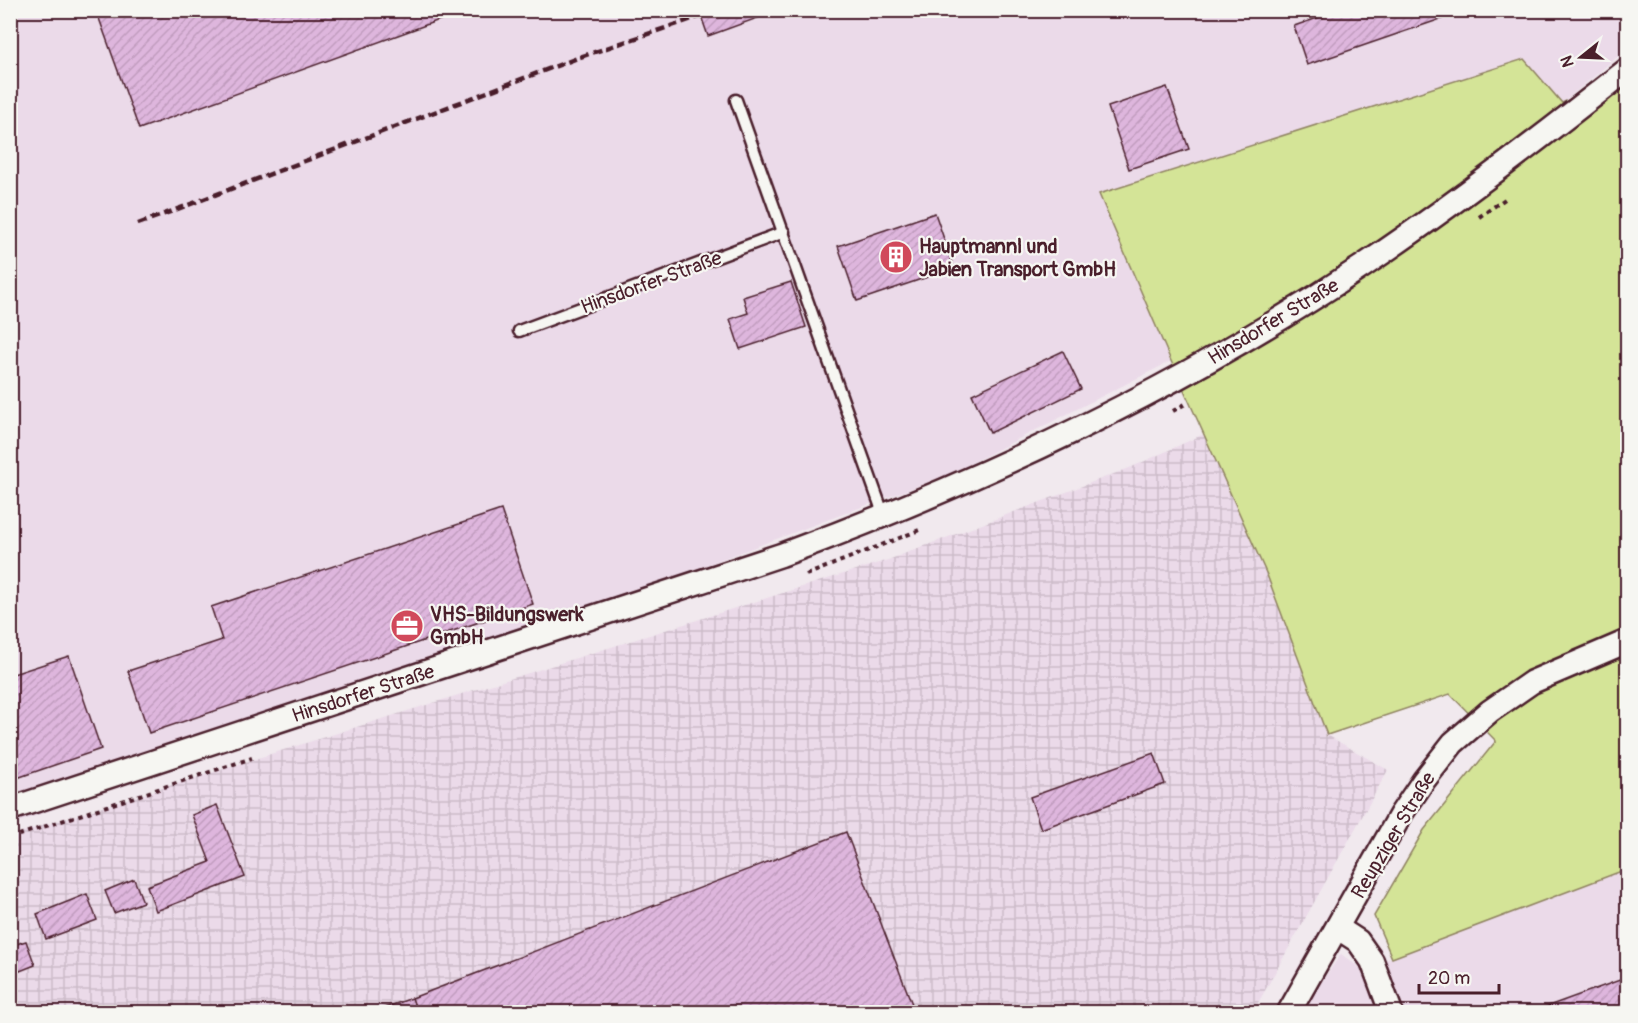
<svg xmlns="http://www.w3.org/2000/svg" width="1638" height="1023" font-family="Pangolin,sans-serif">
	<style>
		.built { fill: #ebdae9 }
		.industrial { fill: url(#industrial-grid) }
		.grass { fill: #d4e497; stroke: #8f8261; stroke-width: 1.5 }
		.building { fill: url(#building-hatch); stroke: #4a1f2b; stroke-width: 1.5 }
		.lines { fill: none; stroke-linecap: round; stroke-linejoin: round }
		.lane-casing { stroke: #4a1f2b; stroke-width: 15 }
		.street-casing { stroke: #4a1f2b; stroke-width: 27 }
		.path { stroke: #4a1f2b; stroke-width: 4; stroke-dasharray: 4.5 4.5; stroke-linecap: butt }
		.lane { stroke: #f6f6f2; stroke-width: 10 }
		.street { stroke: #f6f6f2; stroke-width: 22 }
		.rail { stroke: #4a1f2b; stroke-width: 4.5; stroke-dasharray: 9 4.5; stroke-linecap: butt }
		.labels { text-anchor: middle; stroke-width: 4.5; stroke-linejoin: round; paint-order: stroke }
		.poi-label { font-size: 20px; font-weight: bold; fill: #4a1f2b; stroke: #f6f6f2; text-anchor: start }
		.street-label { font-size: 20px; fill: #4a1f2b; stroke: #f6f6f2 }
	</style>
	<defs>
		<pattern id="industrial-grid" width="8" height="8" patternUnits="userSpaceOnUse" patternTransform="scale(1.5)"><rect width="8" height="8" fill="#ebdae9"/><path d="M0 4h8M4 0v8" fill="none" stroke="#cbbbc8"/></pattern>
		<pattern id="building-hatch" width="6" height="6" patternUnits="userSpaceOnUse" patternTransform="scale(1.5)"><rect width="6" height="6" fill="#deb6dd"/><path d="M-1 1l2-2M0 6l6-6M5 7l2-2" fill="none" stroke="#c09cbe"/></pattern>
	</defs>
	<rect width="100%" height="100%" fill="#f1e9ee"/>
	<filter id="ink" filterUnits="userSpaceOnUse"><feTurbulence type="fractalNoise" baseFrequency=".0167" numOctaves="2"/><feDisplacementMap in="SourceGraphic" scale="12" xChannelSelector="R" yChannelSelector="G"/><feConvolveMatrix kernelMatrix="1 2 1 2 8 2 1 2 1" color-interpolation-filters="sRGB"/></filter>
	<g filter="url(#ink)">
		<path class="built" d="M 11,11 L 1627,11 L 1627,49 L 1562,103 L 1099,194 L 1171,361 L 950,474 L 11,825 Z
			M 1627,869 L 1627,1012 L 1301,1012 L 1341,954 L 1361,969 Z"/>
		<path class="industrial" d="M 1204,434 L 1267,575 L 1327,735 L 1388,770 L 1253,1012 L 11,1012 L 10,836 L 888,560 L 1132,467 Z"/>
		<path class="grass" d="M 1524,59 L 1562,103 L 1627,73 L 1627,869 L 1392,958 L 1374,916 L 1424,830 L 1496,741 L 1450,694 L 1327,735 L 1267,575 L 1171,361 L 1099,194 Z"/>
		<path class="building" d="M 96,10 L 467,10 L 139,129 Z
			M 699,10 L 779,10 L 708,36 Z
			M 1341,10 L 1467,10 L 1307,65 L 1294,26 Z
			M 1167,87 L 1189,149 L 1129,169 L 1108,107 Z
			M 935,213 L 954,268 L 857,301 L 838,246 Z
			M 791,282 L 806,327 L 740,349 L 730,319 L 748,313 L 743,297 Z
			M 1063,351 L 1081,389 L 990,433 L 972,394 Z
			M 501,510 L 533,604 L 149,733 L 128,671 L 222,640 L 211,607 Z
			M 69,656 L 101,749 L 14,779 L 10,768 L 10,675 Z
			M 1154,753 L 1165,784 L 1041,829 L 1030,797 Z
			M 217,805 L 245,877 L 156,911 L 147,886 L 210,862 L 192,815 Z
			M 846,832 L 915,1012 L 417,1012 L 412,998 Z
			M 134,879 L 143,902 L 114,913 L 105,891 Z
			M 87,894 L 97,920 L 46,939 L 37,914 Z
			M 26,941 L 35,965 L 10,975 L 10,946 Z
			M 1628,977 L 1628,1012 L 1532,1012 Z
			M 412,998 L 417,1012 L 373,1012 Z"/>
		<g class="lines">
			<g class="lane-casing">
				<path id="lane" d="M 736,100 L 884,516
					M 519,331 L 784,232"/>
			</g>
			<g class="street-casing">
				<path id="street" d="M 10,809 L 781,555 C 985,480 1182,387 1363,266 C 1454,205 1541,138 1628,69
					M 1338,928 L 1358,941 L 1372,961 L 1391,1012
					M 1289,1012 L 1401,814 L 1424,780 L 1453,743 L 1490,711 L 1532,682 L 1628,641"/>
			</g>
			<path class="path" d="M 1479,217 L 1505,199
				M 1173,411 L 1187,403
				M 806,575 L 922,529
				M 10,838 L 252,758"/>
			<use href="#lane" class="lane"/>
			<use href="#street" class="street"/>
			<path class="rail" d="M 138,224 L 580,57 L 701,16"/>
		</g>
	</g>
	<defs>
		<g id="building-disc" transform="scale(1.725)"><circle r="9.5" fill="#d1495b" stroke="#f6f6f2"/><path d="M-4-6H4V6H1V3H-1V6H-4ZM-2.5-4.3h1.7v1.8h-1.7ZM.8-4.3h1.7v1.8H.8ZM-2.5-1h1.7V.8h-1.7ZM.8-1h1.7V.8H.8Z" fill="#fff"/></g>
		<g id="office-disc" transform="scale(1.725)"><circle r="9.5" fill="#d1495b" stroke="#f6f6f2"/><path d="M-6-3h4V-5.5h4V-3h4V5H-6ZM-1-4.5V-3h2v-1.5ZM-6 0V1H6V0Z" fill="#fff"/></g>
	</defs>
	<g fill-rule="evenodd">
		<use href="#building-disc" x="896" y="257"/>
		<use href="#office-disc" x="407" y="626"/>
	</g>
	<g class="labels">
		<g class="poi-label">
			<text x="919" y="253">Hauptmannl und<tspan x="919" dy="23">Jabien Transport GmbH</tspan></text>
			<text x="430" y="621">VHS-Bildungswerk<tspan x="430" dy="23">GmbH</tspan></text>
		</g>
		<g class="street-label">
			<text transform="translate(651 282) rotate(-20)" y="7">Hinsdorfer Straße</text>
			<text transform="translate(1273 321) rotate(-31)" y="7">Hinsdorfer Straße</text>
			<text transform="translate(363 693) rotate(-18)" y="7">Hinsdorfer Straße</text>
			<text transform="translate(1393 835) rotate(-59)" y="7">Reupziger Straße</text>
		</g>
	</g>
	<rect width="1638" height="1023" fill="none" stroke="#f6f6f2" stroke-width="36"/>
	<rect x="18" y="18" width="1602" height="987" fill="none" stroke="#4a1f2b" stroke-width="2" filter="url(#ink)"/>
	<g transform="translate(1581 57) rotate(252)" stroke="#f6f6f2" stroke-width="4.5" paint-order="stroke">
	<path d="M0-4.5L10 22L0 15L-10 22Z" fill="#4a1f2b"/>
	<text y="-9" font-size="16" font-weight="bold" text-anchor="middle" fill="#4a1f2b">N</text>
	</g>
	<path d="M1419 984v9h80v-9" fill="none" stroke="#4a1f2b" stroke-width="3"/>
	<text x="1428" y="984" font-size="18" fill="#4a1f2b" stroke="#f6f6f2" stroke-width="4.5" paint-order="stroke">20 m</text>
</svg>
